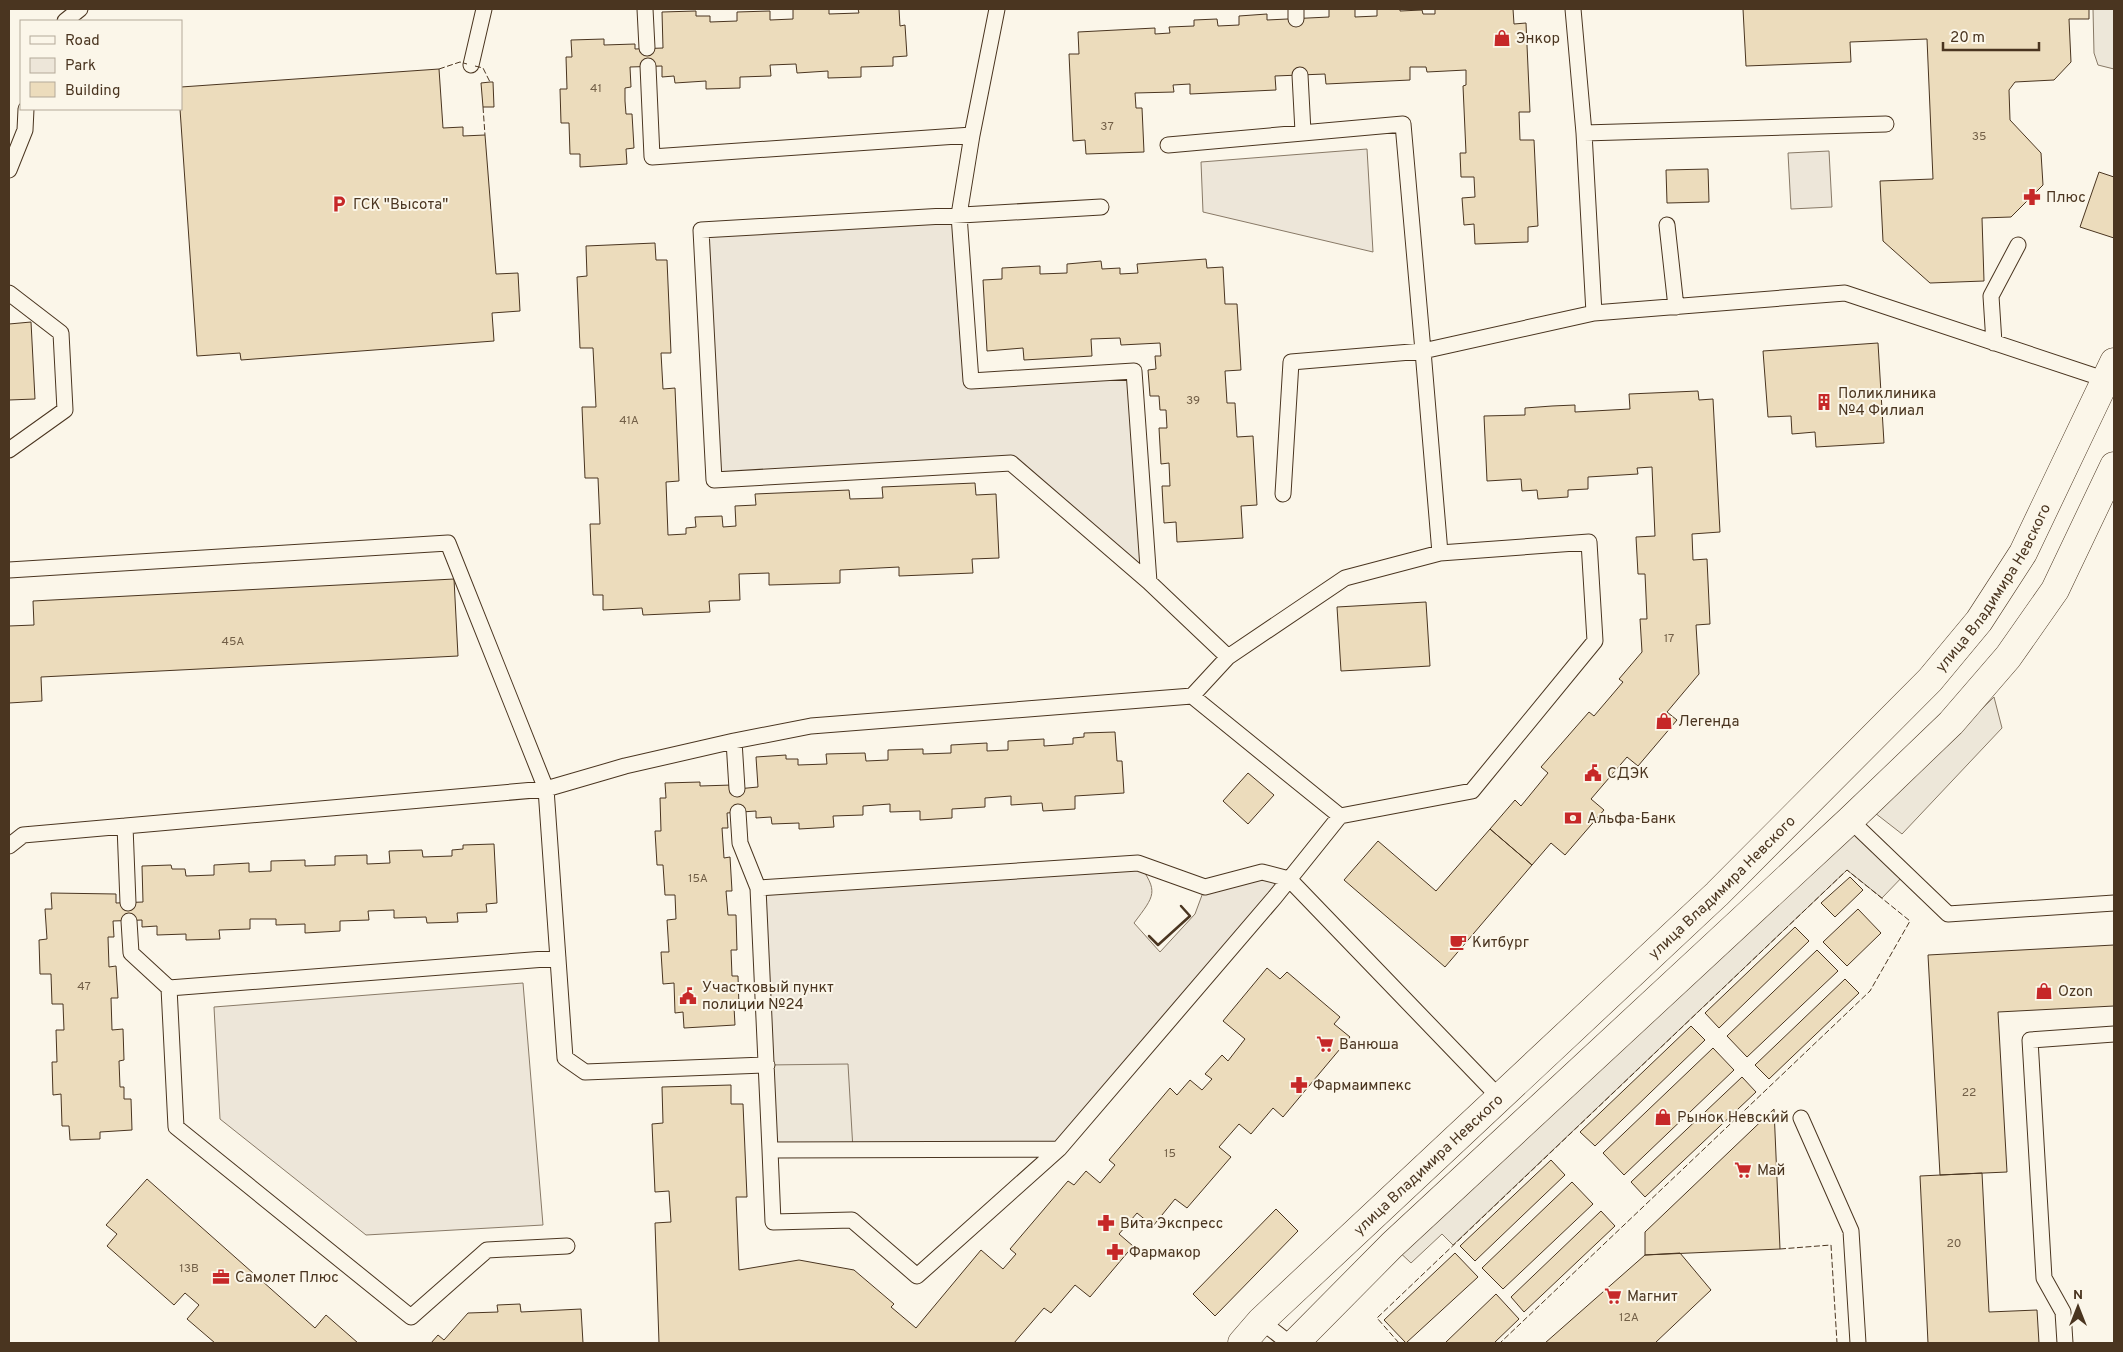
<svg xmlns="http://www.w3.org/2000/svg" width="2123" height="1352" font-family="Overpass,sans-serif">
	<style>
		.green { fill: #ede6d9; stroke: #887966 }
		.parking { fill: #ede7d9; stroke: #887966 }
		.building { fill: #ecdcbc; stroke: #4a3520 }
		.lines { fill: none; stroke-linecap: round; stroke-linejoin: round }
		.service-casing { stroke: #4a3520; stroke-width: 17 }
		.tertiary-casing { stroke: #4a3520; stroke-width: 29 }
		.service { stroke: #fbf6e9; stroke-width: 15 }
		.tertiary { stroke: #fbf6e9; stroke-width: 28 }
		.fence { stroke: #4a3520; stroke-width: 1; stroke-dasharray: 6 2.5; stroke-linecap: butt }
		.wall { stroke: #4a3520; stroke-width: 2.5 }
		.labels { text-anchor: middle; stroke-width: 4; stroke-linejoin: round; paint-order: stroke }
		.number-label { font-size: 12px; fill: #725f47 }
		.poi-label { font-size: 15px; fill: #4a3520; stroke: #fbf6e9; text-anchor: start }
		.street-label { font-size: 15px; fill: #4a3520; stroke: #fbf6e9 }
	</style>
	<rect width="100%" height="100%" fill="#fbf6e9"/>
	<path class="green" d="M 1367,149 L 1373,252 L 1203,212 L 1201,162 Z
		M 1829,151 L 1832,207 L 1791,209 L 1788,153 Z
		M 959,215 L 971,381 L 1134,371 L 1149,582 L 1011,463 L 714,480 L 701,230 Z
		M 1138,863 C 1159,892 1155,895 1134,923 L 1160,952 L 1195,914 L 1205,887 L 1262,872 L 1289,879 L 1059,1149 L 853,1150 L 767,1065 L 758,888 Z
		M 523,983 L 543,1225 L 366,1235 L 220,1119 L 214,1007 Z"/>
	<path class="parking" d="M 2093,9 L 2114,9 L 2114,69 L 2098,65 L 2094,53 Z
		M 1994,697 L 2002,728 L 1902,834 L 1875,813 Z
		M 1850,820 L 1906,873 L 1882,898 L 1847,870 L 1453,1245 L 1442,1234 L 1411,1263 L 1392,1245 Z
		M 848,1064 L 853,1150 L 770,1150 L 767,1065 Z"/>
	<path class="building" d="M 793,9 L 829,9 L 829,14 L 859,13 L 858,9 L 899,9 L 900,26 L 905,25 L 907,56 L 893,57 L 893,66 L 861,67 L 861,77 L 828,78 L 828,71 L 797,73 L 796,64 L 770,65 L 771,76 L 740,77 L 740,88 L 706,89 L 706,81 L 675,83 L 674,76 L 662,77 L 662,66 L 630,67 L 631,87 L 625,88 L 625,101 L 626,114 L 632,114 L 634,148 L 626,149 L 627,164 L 580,167 L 580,154 L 570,154 L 569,123 L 561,123 L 560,89 L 567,89 L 566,57 L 572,57 L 571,40 L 604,39 L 604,45 L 635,44 L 635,49 L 663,48 L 662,12 L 696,11 L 696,16 L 710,16 L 710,22 L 737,21 L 737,12 L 770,11 L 770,20 L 793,19 Z
		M 1329,9 L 1355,9 L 1355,17 L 1377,16 L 1377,9 L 1400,9 L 1400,11 L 1422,10 L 1423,14 L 1435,14 L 1435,9 L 1513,9 L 1514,24 L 1526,23 L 1530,112 L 1519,112 L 1520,140 L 1534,140 L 1538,226 L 1528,227 L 1528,242 L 1475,244 L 1474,224 L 1464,225 L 1462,198 L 1475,197 L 1474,177 L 1461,177 L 1460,153 L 1466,153 L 1463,86 L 1466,85 L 1466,70 L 1427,72 L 1426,67 L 1410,67 L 1410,80 L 1326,84 L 1325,74 L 1275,76 L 1276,90 L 1190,94 L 1190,84 L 1173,85 L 1174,92 L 1135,93 L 1136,108 L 1142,108 L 1144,152 L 1086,154 L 1085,140 L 1073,141 L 1069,54 L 1079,54 L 1078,32 L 1155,28 L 1155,34 L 1170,33 L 1169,27 L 1194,26 L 1194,20 L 1217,19 L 1218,26 L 1239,25 L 1239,16 L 1267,14 L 1267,20 L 1329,17 Z
		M 1743,9 L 2089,9 L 2089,19 L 2069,19 L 2071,62 L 2054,80 L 2015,82 L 2009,90 L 2010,120 L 2041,153 L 2043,185 L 2011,217 L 1982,218 L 1984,281 L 1930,283 L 1883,241 L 1880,181 L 1933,179 L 1927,39 L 1850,42 L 1851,62 L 1746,66 Z
		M 439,69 L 443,128 L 463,127 L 463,136 L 485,135 L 496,274 L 518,273 L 520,311 L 492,313 L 494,341 L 241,360 L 240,353 L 197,356 L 180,109 L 181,87 Z
		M 490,82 L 493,82 L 494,107 L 483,107 L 481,83 Z
		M 1708,169 L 1709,202 L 1667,203 L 1666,170 Z
		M 2099,172 L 2114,177 L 2114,238 L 2080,227 Z
		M 655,243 L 656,260 L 667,260 L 671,353 L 661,353 L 663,389 L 675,388 L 679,481 L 666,482 L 668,535 L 686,534 L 686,528 L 696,527 L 695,517 L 722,516 L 723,527 L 736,526 L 735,506 L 756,505 L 755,494 L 849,490 L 850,499 L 883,498 L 882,487 L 975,483 L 976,495 L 996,494 L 999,558 L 972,559 L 973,573 L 899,576 L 899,567 L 840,570 L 840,583 L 769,585 L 769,573 L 739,574 L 740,600 L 709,601 L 710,612 L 643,615 L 642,608 L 603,610 L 603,595 L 593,595 L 590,524 L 600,524 L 598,478 L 585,478 L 582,407 L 596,407 L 593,348 L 580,348 L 577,277 L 587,276 L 586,246 Z
		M 1206,259 L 1207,268 L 1223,267 L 1225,304 L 1237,304 L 1241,370 L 1225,371 L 1227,403 L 1235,403 L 1237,437 L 1253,436 L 1257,505 L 1241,506 L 1243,538 L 1177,542 L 1176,522 L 1164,523 L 1162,486 L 1170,486 L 1169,463 L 1161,464 L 1159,428 L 1167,428 L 1166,410 L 1160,410 L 1159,396 L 1150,396 L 1148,370 L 1156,369 L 1155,356 L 1161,356 L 1160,343 L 1121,345 L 1120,338 L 1091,339 L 1092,356 L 1024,360 L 1023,348 L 987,351 L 983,280 L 1002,279 L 1002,268 L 1040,266 L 1040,274 L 1067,273 L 1067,264 L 1101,261 L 1102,269 L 1120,268 L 1120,274 L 1138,273 L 1137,264 Z
		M 31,322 L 35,399 L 9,400 L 9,324 Z
		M 1878,343 L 1884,443 L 1816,447 L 1815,432 L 1792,434 L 1791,416 L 1768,417 L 1763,351 Z
		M 1698,391 L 1699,400 L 1713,399 L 1720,532 L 1692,534 L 1693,560 L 1707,559 L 1710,624 L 1696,625 L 1699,674 L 1667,712 L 1677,720 L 1638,766 L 1627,757 L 1591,799 L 1604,810 L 1565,855 L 1551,843 L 1532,865 L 1490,829 L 1515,800 L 1521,806 L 1548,773 L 1541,767 L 1589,712 L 1594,716 L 1623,682 L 1619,679 L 1642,652 L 1640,619 L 1647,619 L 1645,574 L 1638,574 L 1636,537 L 1655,536 L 1652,467 L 1637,468 L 1638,474 L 1588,477 L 1588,489 L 1568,490 L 1568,497 L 1538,499 L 1537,490 L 1522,491 L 1521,479 L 1487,481 L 1484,416 L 1525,415 L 1525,408 L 1552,406 L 1575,405 L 1575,412 L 1630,409 L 1629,394 Z
		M 454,579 L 458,656 L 41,677 L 42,701 L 9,703 L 9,626 L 34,625 L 33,601 Z
		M 1426,602 L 1430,666 L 1341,671 L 1337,607 Z
		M 1115,732 L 1117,761 L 1122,761 L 1124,793 L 1075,796 L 1075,809 L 1043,811 L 1042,803 L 1011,805 L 1011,796 L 985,798 L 985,807 L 952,809 L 952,818 L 920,820 L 920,811 L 890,812 L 890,804 L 863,806 L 863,815 L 833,816 L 834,827 L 799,829 L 799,823 L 772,824 L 771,817 L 756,818 L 756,811 L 727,813 L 728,828 L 722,828 L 724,858 L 730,857 L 732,891 L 726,891 L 728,915 L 736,915 L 737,950 L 731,950 L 732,976 L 738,976 L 739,1007 L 734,1007 L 735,1025 L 684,1028 L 683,1012 L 675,1013 L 674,983 L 663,984 L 661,952 L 669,952 L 667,920 L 676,919 L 675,895 L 665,895 L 663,865 L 657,865 L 655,831 L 661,831 L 660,798 L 666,798 L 665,783 L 700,782 L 700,786 L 732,785 L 737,789 L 758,787 L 756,757 L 786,755 L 786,759 L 798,759 L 798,765 L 827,764 L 826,754 L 865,753 L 866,761 L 888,760 L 888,750 L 923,749 L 923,754 L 951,753 L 951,745 L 987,743 L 987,751 L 1008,750 L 1008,741 L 1044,739 L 1044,746 L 1073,744 L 1073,738 L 1084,737 L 1084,733 Z
		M 1248,773 L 1274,795 L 1248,824 L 1223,801 Z
		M 1490,829 L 1532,865 L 1445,967 L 1344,880 L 1378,841 L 1436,891 Z
		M 494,844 L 497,903 L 486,904 L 487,912 L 457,913 L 458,922 L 427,923 L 426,917 L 394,918 L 394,910 L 368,911 L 369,920 L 340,921 L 340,931 L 305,933 L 305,924 L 276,925 L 276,919 L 250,919 L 250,929 L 219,930 L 220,939 L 186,940 L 186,934 L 157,935 L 157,926 L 142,927 L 142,920 L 113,921 L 114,937 L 108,937 L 109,967 L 116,966 L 118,998 L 111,998 L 112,1030 L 123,1029 L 124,1060 L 119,1061 L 120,1087 L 124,1087 L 124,1099 L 131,1099 L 132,1130 L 100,1132 L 100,1139 L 70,1140 L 69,1126 L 62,1126 L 61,1094 L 53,1095 L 52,1062 L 57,1062 L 56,1030 L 64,1030 L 63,1004 L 52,1004 L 51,974 L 40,974 L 39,940 L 47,939 L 45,909 L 52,909 L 51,893 L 116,894 L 116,903 L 143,902 L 142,866 L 171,865 L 172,869 L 185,869 L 186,876 L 214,875 L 214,865 L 249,863 L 249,872 L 271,871 L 271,861 L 305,860 L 305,866 L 335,865 L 335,856 L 367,855 L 367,864 L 390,863 L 389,851 L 422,850 L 423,857 L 452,856 L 452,850 L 463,849 L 463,845 Z
		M 1850,877 L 1863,890 L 1835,917 L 1821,903 Z
		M 1858,909 L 1881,933 L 1847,966 L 1823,942 Z
		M 1795,927 L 1809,941 L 1719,1028 L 1705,1013 Z
		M 2114,945 L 2114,1006 L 1998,1012 L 2007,1172 L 1940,1175 L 1928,955 Z
		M 1817,950 L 1838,971 L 1747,1057 L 1727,1036 Z
		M 1267,968 L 1280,979 L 1287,972 L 1340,1017 L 1334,1024 L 1350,1037 L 1283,1117 L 1273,1108 L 1251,1134 L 1239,1124 L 1219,1147 L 1231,1157 L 1187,1208 L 1175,1199 L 1153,1226 L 1137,1213 L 1119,1234 L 1133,1246 L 1090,1297 L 1075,1285 L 1051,1313 L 1044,1308 L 1014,1343 L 659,1343 L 655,1223 L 671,1222 L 669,1191 L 655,1192 L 652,1124 L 663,1123 L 662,1087 L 731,1085 L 731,1104 L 743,1104 L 747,1197 L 736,1197 L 739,1270 L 799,1260 L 854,1270 L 894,1304 L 891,1307 L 916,1328 L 981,1250 L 1003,1269 L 1016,1254 L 1010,1249 L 1068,1181 L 1074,1185 L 1086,1171 L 1100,1183 L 1115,1165 L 1109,1160 L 1170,1088 L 1177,1095 L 1190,1080 L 1202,1090 L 1212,1079 L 1205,1074 L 1222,1055 L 1228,1061 L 1245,1039 L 1223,1021 Z
		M 1845,979 L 1859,993 L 1769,1079 L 1755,1065 Z
		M 1691,1026 L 1705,1040 L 1595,1146 L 1580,1132 Z
		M 1713,1048 L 1734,1070 L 1624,1175 L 1603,1153 Z
		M 1742,1077 L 1756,1092 L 1645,1197 L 1631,1182 Z
		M 1774,1109 L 1780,1249 L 1645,1255 L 1645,1232 Z
		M 1551,1160 L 1565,1175 L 1475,1261 L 1460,1246 Z
		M 1982,1173 L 1989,1312 L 2037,1310 L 2039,1343 L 1928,1343 L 1920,1176 Z
		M 147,1179 L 315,1328 L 326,1315 L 358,1343 L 215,1343 L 187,1319 L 199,1305 L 185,1293 L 174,1305 L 107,1246 L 117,1234 L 106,1225 Z
		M 1572,1182 L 1593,1204 L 1503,1289 L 1482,1268 Z
		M 1276,1209 L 1298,1231 L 1215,1316 L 1193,1294 Z
		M 1601,1211 L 1615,1226 L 1524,1312 L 1511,1297 Z
		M 1455,1253 L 1478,1277 L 1406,1343 L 1384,1320 Z
		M 1680,1253 L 1711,1290 L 1655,1343 L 1545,1343 L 1645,1255 Z
		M 1496,1294 L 1519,1319 L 1494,1343 L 1445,1343 Z
		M 520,1304 L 521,1312 L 581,1309 L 583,1343 L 431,1343 L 438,1335 L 444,1340 L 468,1313 L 498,1312 L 497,1305 Z"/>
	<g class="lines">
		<g class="service-casing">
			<path id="service" d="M 645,9 L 647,48
				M 997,9 L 972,135 L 959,215 L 971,381 L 1134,371 L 1149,582
				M 1296,9 L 1296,19
				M 1573,9 L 1584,133 L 1594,313
				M 65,21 L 80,9
				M 471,65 L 484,9
				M 648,66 L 652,157 L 972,135
				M 1300,75 L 1303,132
				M 1584,133 L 1886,124
				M 1168,145 L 1403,124 L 1423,351 L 1291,362 L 1283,494
				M 9,170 L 25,130 L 26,109
				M 1101,207 L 701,230 L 714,480 L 1011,463 L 1149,582 L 1228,657
				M 1667,225 L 1676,307
				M 9,293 L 61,333 L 65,410 L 9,450
				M 1994,343 L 1991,296 L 2018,245
				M 9,570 L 448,543 L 546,789 L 565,1058 L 585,1072 L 767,1065
				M 1192,696 L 1228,657 L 1345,578 L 1440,553 L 1423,351 L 1594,313 L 1845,293 L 2107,380
				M 734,741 L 737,789
				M 738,812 L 740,843 L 758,888 L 770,1150 L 1059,1149 L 1275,897 L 1340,816 L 1472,791 L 1595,641 L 1589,542 L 1440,553
				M 1850,820 L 1948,914 L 2114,903
				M 125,826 L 128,903
				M 9,846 L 23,835 L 546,789 L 625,766 L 734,741 L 811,726 L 1192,696 L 1340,816
				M 758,888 L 1138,863 L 1205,887 L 1262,872 L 1289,879 L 1499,1097
				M 129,921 L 131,953 L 169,988
				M 558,958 L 169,988 L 176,1127 L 411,1317 L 487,1250 L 567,1246
				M 1801,1118 L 1851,1231 L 1858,1343
				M 770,1150 L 773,1222 L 852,1220 L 917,1276 L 1059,1149
				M 1261,1321 L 1289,1343
				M 2065,1343 L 2063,1312 L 2044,1278 L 2030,1040 L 2114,1034"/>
		</g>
		<g class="tertiary-casing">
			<g id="tertiary">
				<path id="s1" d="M 1242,1343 L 1261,1321 L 1717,894 L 1930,680 L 1979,621 L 2023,553 L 2114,362"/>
				<path d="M 1295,1343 L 1392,1245 L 1850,820 L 1951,723 L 2008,657 L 2055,590 L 2114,466"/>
			</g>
		</g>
		<use href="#service" class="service"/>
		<use href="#tertiary" class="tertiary"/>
		<path class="fence" d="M 475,66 L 483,68 L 490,82
			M 439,69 L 460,62 L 467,64
			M 483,107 L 485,135
			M 1780,1249 L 1831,1245 L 1837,1343
			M 1399,1343 L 1377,1318 L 1847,870 L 1910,921 L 1870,991 L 1500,1343"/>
		<path class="wall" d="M 1149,936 L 1158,945 L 1190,916 L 1181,906"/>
	</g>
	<defs>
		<g id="shop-bare" transform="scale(1.35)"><path d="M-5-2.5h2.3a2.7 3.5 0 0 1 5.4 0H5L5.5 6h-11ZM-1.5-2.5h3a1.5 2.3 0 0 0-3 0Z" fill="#c62828" stroke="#fbf6e9" stroke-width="2.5" paint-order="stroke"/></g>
		<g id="pharmacy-bare" transform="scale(1.35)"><path d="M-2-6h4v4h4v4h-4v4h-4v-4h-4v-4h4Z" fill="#c62828" stroke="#fbf6e9" stroke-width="2.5" paint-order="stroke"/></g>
		<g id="parking-bare" transform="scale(1.35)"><path d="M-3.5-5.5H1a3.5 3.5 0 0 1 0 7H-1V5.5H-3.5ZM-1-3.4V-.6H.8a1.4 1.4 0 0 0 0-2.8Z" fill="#c62828" stroke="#fbf6e9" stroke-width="2.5" paint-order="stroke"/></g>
		<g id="building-bare" transform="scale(1.35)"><path d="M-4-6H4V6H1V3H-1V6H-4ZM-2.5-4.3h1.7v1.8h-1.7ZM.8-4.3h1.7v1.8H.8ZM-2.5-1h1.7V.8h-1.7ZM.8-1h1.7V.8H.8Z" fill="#c62828" stroke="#fbf6e9" stroke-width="2.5" paint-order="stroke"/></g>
		<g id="civic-bare" transform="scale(1.35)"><path d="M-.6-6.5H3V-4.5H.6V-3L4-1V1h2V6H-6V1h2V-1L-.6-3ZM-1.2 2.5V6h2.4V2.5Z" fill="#c62828" stroke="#fbf6e9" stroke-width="2.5" paint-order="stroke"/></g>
		<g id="bank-bare" transform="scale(1.35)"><path d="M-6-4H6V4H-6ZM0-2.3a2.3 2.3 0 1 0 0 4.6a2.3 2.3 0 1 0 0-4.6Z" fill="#c62828" stroke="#fbf6e9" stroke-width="2.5" paint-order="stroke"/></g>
		<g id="cafe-bare" transform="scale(1.35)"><path d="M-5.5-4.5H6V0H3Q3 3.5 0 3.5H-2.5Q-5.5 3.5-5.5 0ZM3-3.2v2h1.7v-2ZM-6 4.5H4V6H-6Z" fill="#c62828" stroke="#fbf6e9" stroke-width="2.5" paint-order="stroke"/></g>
		<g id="supermarket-bare" transform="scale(1.35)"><path d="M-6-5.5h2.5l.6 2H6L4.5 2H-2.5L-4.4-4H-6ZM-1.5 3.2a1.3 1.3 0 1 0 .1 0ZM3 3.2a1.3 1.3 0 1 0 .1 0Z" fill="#c62828" stroke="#fbf6e9" stroke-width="2.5" paint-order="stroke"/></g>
		<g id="office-bare" transform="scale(1.35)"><path d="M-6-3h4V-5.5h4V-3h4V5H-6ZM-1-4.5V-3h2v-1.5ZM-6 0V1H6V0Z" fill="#c62828" stroke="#fbf6e9" stroke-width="2.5" paint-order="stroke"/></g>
	</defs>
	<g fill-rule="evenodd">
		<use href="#shop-bare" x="1502" y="38"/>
		<use href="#pharmacy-bare" x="2032" y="197"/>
		<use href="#parking-bare" x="339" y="204"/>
		<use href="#building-bare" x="1824" y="402"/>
		<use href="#shop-bare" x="1664" y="721"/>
		<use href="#civic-bare" x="1593" y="773"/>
		<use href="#bank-bare" x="1573" y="818"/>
		<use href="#cafe-bare" x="1458" y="942"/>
		<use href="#shop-bare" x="2044" y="991"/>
		<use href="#civic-bare" x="688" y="996"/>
		<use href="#supermarket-bare" x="1325" y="1044"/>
		<use href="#pharmacy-bare" x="1299" y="1085"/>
		<use href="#shop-bare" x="1663" y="1117"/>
		<use href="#supermarket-bare" x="1743" y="1170"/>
		<use href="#pharmacy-bare" x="1106" y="1223"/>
		<use href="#pharmacy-bare" x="1115" y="1252"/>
		<use href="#office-bare" x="221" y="1277"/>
		<use href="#supermarket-bare" x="1613" y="1296"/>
	</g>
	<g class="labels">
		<g class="number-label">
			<text x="596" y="92">41</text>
			<text x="1107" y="130">37</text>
			<text x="1979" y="140">35</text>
			<text x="1193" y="404">39</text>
			<text x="629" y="424">41А</text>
			<text x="1669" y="642">17</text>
			<text x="233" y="645">45А</text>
			<text x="698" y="882">15А</text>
			<text x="84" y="990">47</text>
			<text x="1969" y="1096">22</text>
			<text x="1170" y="1157">15</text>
			<text x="1954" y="1247">20</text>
			<text x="189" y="1272">13В</text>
			<text x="1629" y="1321">12А</text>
		</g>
		<g class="poi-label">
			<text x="1516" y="43">Энкор</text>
			<text x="2046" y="202">Плюс</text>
			<text x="353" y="209">ГСК "Высота"</text>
			<text x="1838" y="398">Поликлиника<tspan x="1838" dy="17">№4 Филиал</tspan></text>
			<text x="1678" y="726">Легенда</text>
			<text x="1607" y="778">СДЭК</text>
			<text x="1587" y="823">Альфа-Банк</text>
			<text x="1472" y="947">Китбург</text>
			<text x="702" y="992">Участковый пункт<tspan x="702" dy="17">полиции №24</tspan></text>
			<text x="2058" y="996">Ozon</text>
			<text x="1339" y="1049">Ванюша</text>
			<text x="1313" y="1090">Фармаимпекс</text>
			<text x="1677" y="1122">Рынок Невский</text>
			<text x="1757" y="1175">Май</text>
			<text x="1120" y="1228">Вита Экспресс</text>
			<text x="1129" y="1257">Фармакор</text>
			<text x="235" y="1282">Самолет Плюс</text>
			<text x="1627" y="1301">Магнит</text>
		</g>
		<g class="street-label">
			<text dy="5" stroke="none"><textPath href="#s1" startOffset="1068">улица Владимира Невского</textPath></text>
			<text dy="5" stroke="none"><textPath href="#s1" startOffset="662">улица Владимира Невского</textPath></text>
			<text dy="5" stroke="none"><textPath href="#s1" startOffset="258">улица Владимира Невского</textPath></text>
		</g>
	</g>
	<rect width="2123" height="1352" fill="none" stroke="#4a3520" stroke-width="20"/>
	<rect x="20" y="20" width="162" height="90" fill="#fbf6e9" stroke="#b4a999"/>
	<rect x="30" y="36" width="25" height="8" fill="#fbf6e9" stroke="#b4a999"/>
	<text x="65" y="45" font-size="15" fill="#4a3520">Road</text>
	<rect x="30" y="58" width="25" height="15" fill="#ede6d9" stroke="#b4a999"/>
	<text x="65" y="70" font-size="15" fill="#4a3520">Park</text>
	<rect x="30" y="82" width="25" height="15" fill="#ecdcbc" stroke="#b4a999"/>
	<text x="65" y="95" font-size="15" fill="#4a3520">Building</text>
	<g transform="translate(2078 1307)" stroke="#fbf6e9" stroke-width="4" paint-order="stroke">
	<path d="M0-4L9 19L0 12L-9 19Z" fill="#4a3520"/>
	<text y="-8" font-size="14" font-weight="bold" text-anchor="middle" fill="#4a3520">N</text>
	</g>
	<path d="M1943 42v8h96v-8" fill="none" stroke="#4a3520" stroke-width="2.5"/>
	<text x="1950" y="42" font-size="15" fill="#4a3520" stroke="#fbf6e9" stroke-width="4" paint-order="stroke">20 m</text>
</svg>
